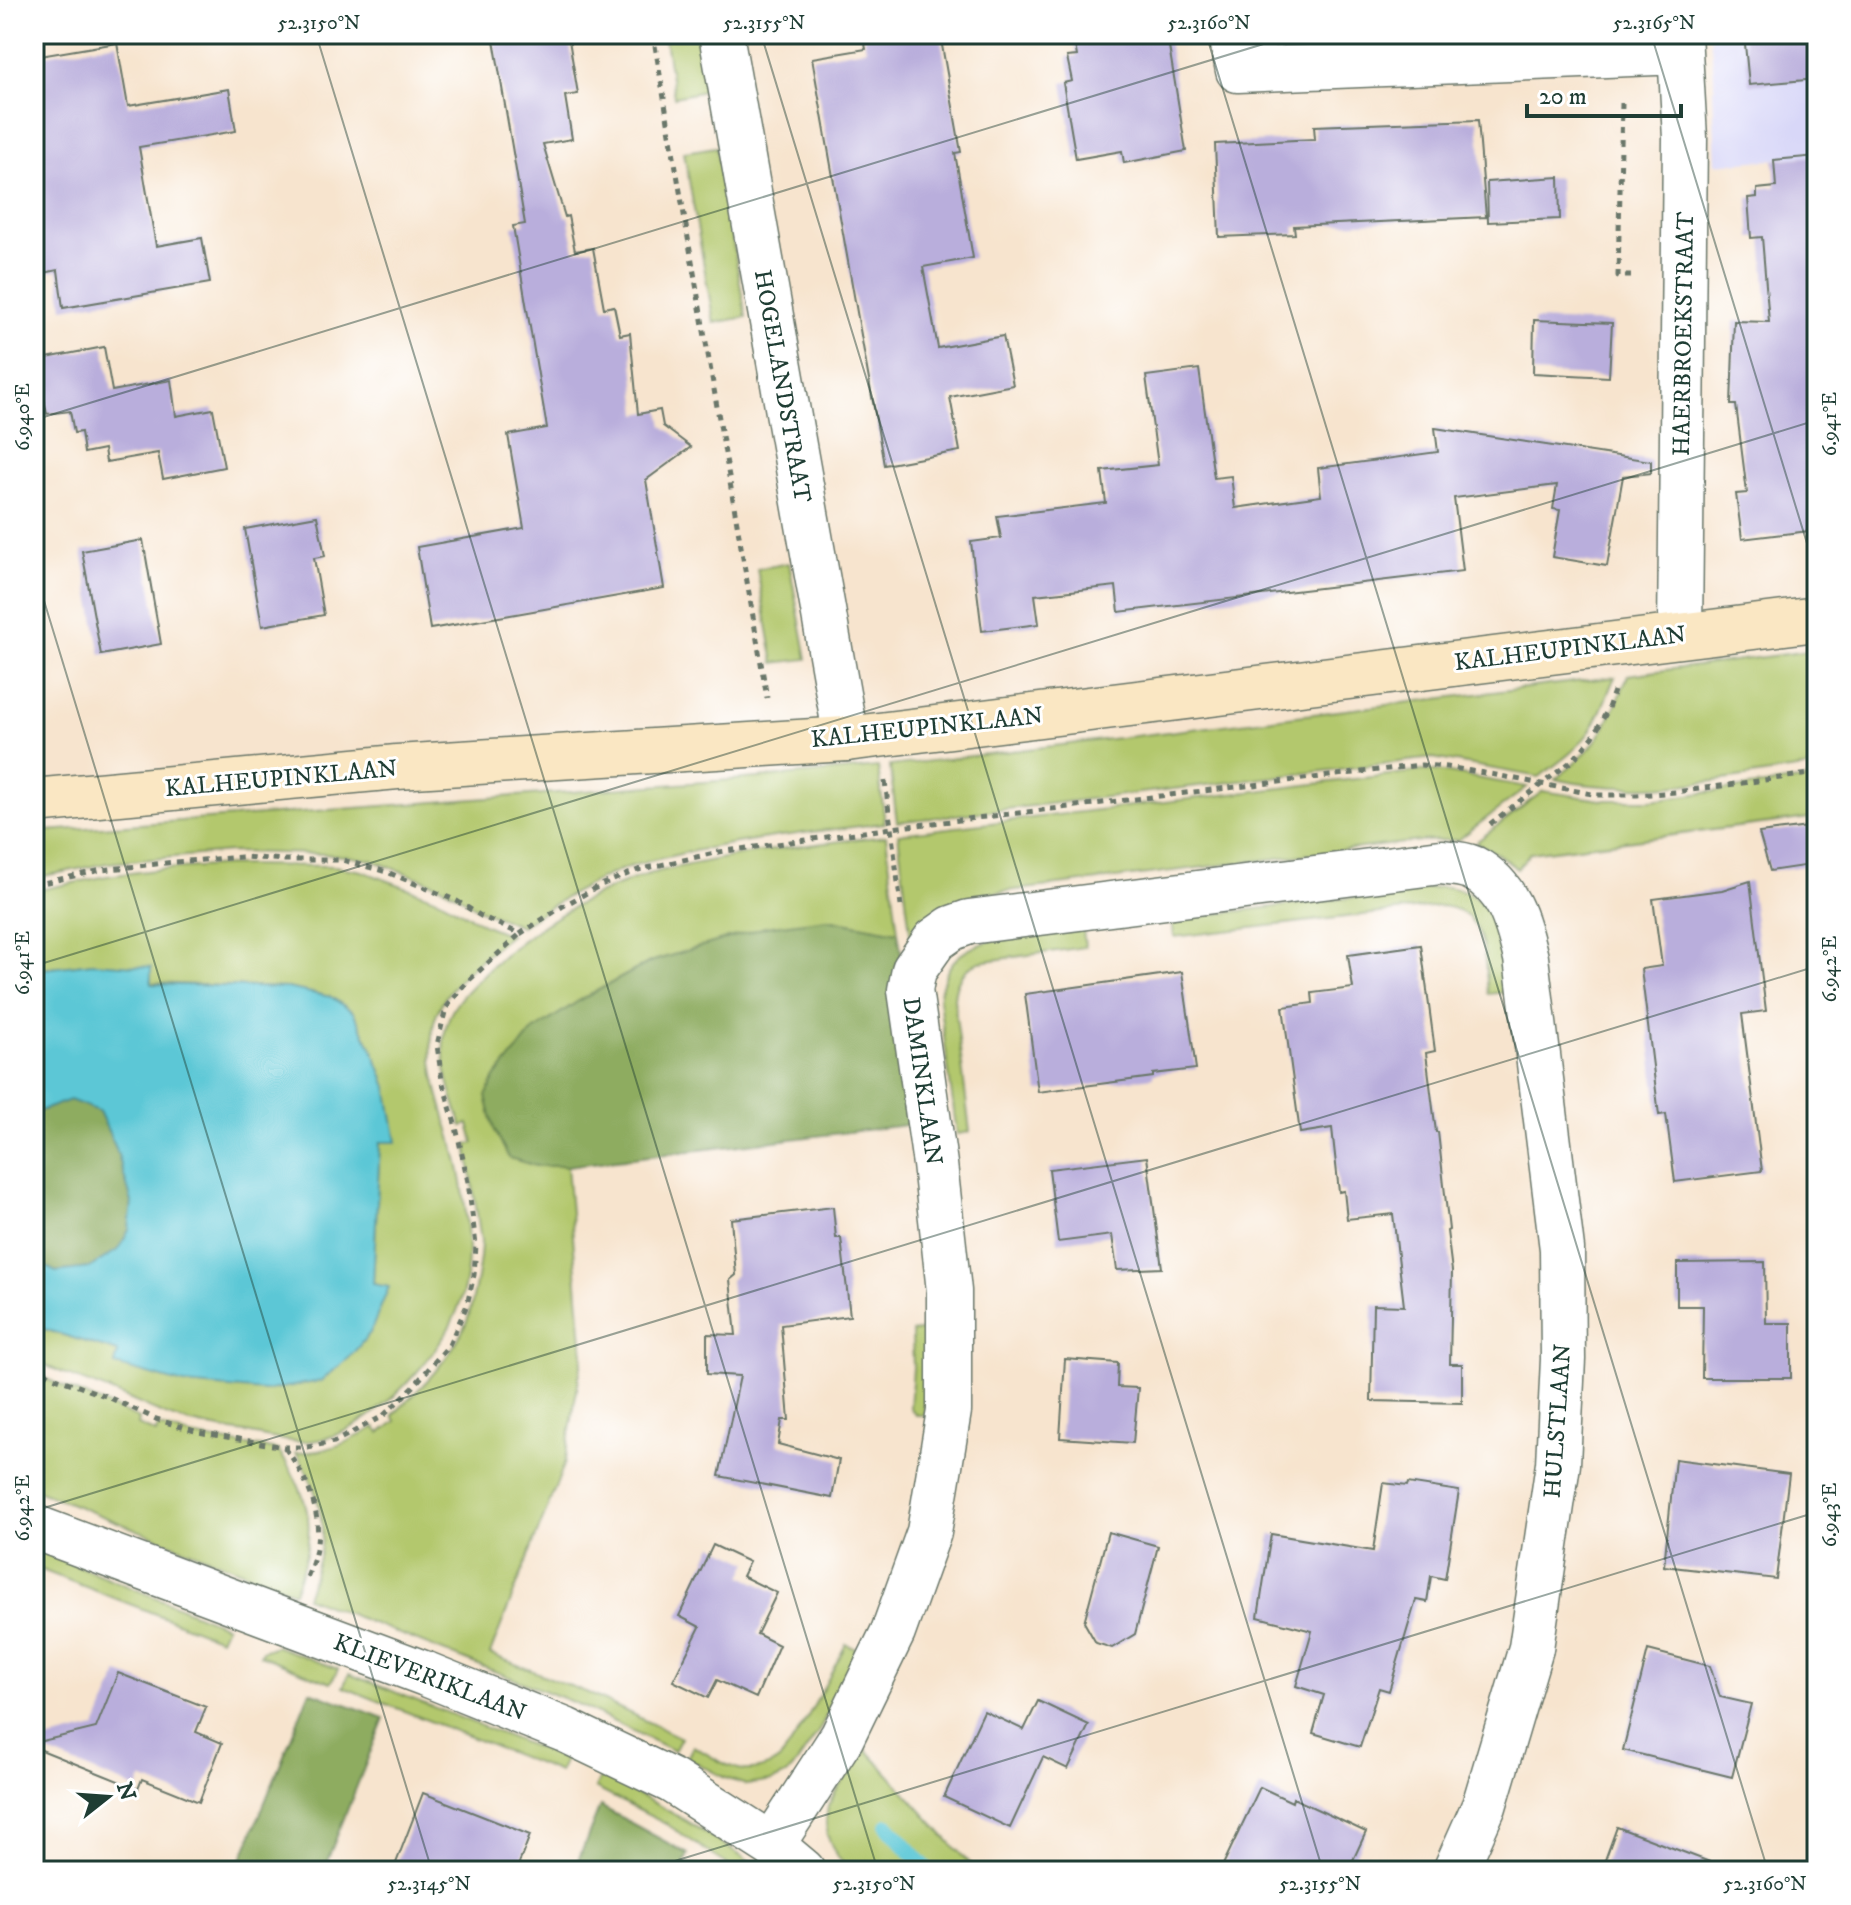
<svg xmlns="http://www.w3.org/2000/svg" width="1851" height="1905" font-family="'IM FELL DW Pica',serif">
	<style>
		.built { fill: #d8d7f8 }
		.green { fill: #b3c86d; stroke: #698250; stroke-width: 2 }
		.forest { fill: #8eac60; stroke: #56744a; stroke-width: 2 }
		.water { fill: #5cc7d6; stroke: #3e8285; stroke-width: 2 }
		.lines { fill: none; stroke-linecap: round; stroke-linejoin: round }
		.stream { stroke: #5cc7d6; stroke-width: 16 }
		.building { fill: #b9aedc }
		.street-casing { stroke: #6b776a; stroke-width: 47 }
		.secondary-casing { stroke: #6b776a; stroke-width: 47 }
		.path { stroke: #6b776a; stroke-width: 5; stroke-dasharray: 6 6; stroke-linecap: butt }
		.street { stroke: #fff; stroke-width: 44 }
		.secondary { stroke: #fae7c3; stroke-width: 44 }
		.ticks { fill: none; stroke: #1f3d34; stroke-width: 2; stroke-opacity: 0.45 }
		.labels { text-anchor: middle; stroke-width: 6; stroke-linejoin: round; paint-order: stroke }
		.street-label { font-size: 24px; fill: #1f3d34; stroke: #fff }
		.neatline { fill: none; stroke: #1f3d34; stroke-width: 3 }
		.ticks-label { font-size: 20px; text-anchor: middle; fill: #1f3d34 }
	</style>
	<rect width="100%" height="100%" fill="#fff"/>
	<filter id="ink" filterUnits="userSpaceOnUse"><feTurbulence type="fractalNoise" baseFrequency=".0125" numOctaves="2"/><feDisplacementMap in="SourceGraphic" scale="16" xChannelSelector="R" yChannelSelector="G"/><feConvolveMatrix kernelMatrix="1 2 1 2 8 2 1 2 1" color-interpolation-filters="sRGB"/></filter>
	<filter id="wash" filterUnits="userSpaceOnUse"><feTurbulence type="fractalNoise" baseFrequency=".006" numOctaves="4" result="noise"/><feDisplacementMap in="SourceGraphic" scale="32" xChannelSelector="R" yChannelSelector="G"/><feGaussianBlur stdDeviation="1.8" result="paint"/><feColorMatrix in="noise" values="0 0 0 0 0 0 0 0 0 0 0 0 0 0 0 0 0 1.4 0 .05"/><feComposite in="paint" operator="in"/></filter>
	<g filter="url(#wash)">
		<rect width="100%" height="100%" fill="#f7e4ce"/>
		<path class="built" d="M 1710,34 L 1817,34 L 1817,156 L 1716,164 L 1713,88 L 1715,87 Z"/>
		<path class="green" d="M 664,34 L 696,34 L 705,91 L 674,97 Z
			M 716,147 L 746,317 L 714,323 L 684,152 Z
			M 789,563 L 807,659 L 774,663 L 757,569 Z
			M 1817,650 L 1817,766 C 1731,778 1642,799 1555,779 C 1600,747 1608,724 1628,675 Z
			M 1615,677 C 1606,696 1600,718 1587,735 C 1575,752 1556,764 1539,777 L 1433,758 L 897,822 L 890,766 Z
			M 878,767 L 885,823 C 819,831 754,838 689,852 C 667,857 645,861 623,869 C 587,883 553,904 521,926 L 478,909 L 458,895 L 438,885 L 371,860 L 352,857 L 324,854 L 230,852 L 108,863 L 34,878 L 34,832 L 46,831 L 771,777 Z
			M 1422,771 L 1438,771 L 1527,787 L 1458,840 L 1420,841 L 983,894 L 962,900 L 946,907 L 911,939 L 898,834 Z
			M 1817,778 L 1817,817 L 1530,853 L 1517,869 C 1504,857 1492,849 1475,843 L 1543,791 L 1601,800 L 1651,800 Z
			M 886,836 L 898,932 L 827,919 L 650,962 L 580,1000 L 532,1032 L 536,1166 L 567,1166 L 583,1354 L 564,1465 L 490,1654 L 588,1693 L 681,1738 L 674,1751 L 575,1703 L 306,1597 C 310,1585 315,1573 318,1561 C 329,1523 316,1485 296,1453 C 329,1452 347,1443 375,1427 L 380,1433 L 396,1421 L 393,1415 C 421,1388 452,1358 467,1321 C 472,1308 474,1293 477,1278 C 479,1266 481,1254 481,1241 L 467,1145 L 474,1143 L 469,1124 L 462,1126 C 452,1095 439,1063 445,1031 C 450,1003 471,987 490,968 C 531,929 581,899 634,879 C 655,871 677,867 699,863 C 761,850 823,843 886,836 Z
			M 230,865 L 334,866 L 362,871 L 440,900 L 485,925 L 510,935 C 481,959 440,988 433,1027 C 425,1074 448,1118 458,1163 C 464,1187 468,1228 468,1253 C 467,1303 449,1336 416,1373 C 391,1402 351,1437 311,1441 C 291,1443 271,1438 251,1434 C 228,1430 202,1427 180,1420 C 156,1413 135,1401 112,1392 C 86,1381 59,1374 34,1359 L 34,1326 L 119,1352 L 115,1364 L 388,1287 L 373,1284 L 380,1142 L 396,1142 L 387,1087 L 372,1048 L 353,1012 L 331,997 L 287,988 L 150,983 L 151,968 L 93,963 L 34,970 L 34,891 L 107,876 L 163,869 Z
			M 1441,887 C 1501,888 1500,946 1505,992 L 1488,994 C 1484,957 1488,910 1440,906 L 1174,937 L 1172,919 Z
			M 1083,930 L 1085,947 L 979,962 C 963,970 955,980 954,999 L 970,1132 L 957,1134 L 939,999 C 945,965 956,951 990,941 Z
			M 928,1330 L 924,1415 L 916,1415 L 910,1408 L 913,1368 L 912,1332 Z
			M 34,1373 C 68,1390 104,1403 139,1419 L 138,1425 L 156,1433 L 158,1426 L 191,1436 L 278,1450 C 314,1504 317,1532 294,1592 L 34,1489 Z
			M 34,1548 L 226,1626 L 220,1639 L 34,1567 Z
			M 846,1644 L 860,1651 L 817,1734 L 797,1763 L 786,1775 L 773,1781 L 746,1785 L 725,1778 L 687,1758 L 693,1746 C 708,1754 727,1768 744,1770 C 756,1771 771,1767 780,1759 C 787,1752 792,1742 798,1733 C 816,1704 831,1674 846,1644 Z
			M 276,1646 L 338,1669 L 331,1683 L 260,1655 L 262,1651 Z
			M 349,1674 L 565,1759 L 559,1772 L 343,1687 Z
			M 865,1748 L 976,1871 L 853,1871 L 837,1857 L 827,1835 L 826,1821 L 828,1806 L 835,1793 Z
			M 601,1776 C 658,1803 711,1834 762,1871 L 737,1871 L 668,1825 L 595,1788 Z"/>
		<path class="forest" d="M 827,919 L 898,932 L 902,957 L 893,1012 L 907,1125 L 567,1166 L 536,1166 L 509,1158 L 494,1129 L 486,1096 L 495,1078 L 532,1032 L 580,1000 L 650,962 L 765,927 Z
			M 70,1100 L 99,1111 L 116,1148 L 132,1202 L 129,1230 L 119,1249 L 89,1268 L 56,1272 L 34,1261 L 34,1113 Z
			M 310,1691 L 384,1718 L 323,1871 L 237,1871 Z
			M 600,1806 L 688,1854 L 681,1871 L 574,1871 Z"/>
		<path class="water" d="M 93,963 L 151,967 L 151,984 L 287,988 L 331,997 L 353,1012 L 372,1048 L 387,1087 L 397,1142 L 380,1142 L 373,1284 L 389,1287 L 370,1333 L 349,1358 L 321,1381 L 264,1391 L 184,1384 L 115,1365 L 118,1352 L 34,1326 L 34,1261 L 56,1272 L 89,1268 L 119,1249 L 129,1230 L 132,1202 L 116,1148 L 99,1111 L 70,1100 L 34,1113 L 34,970 Z"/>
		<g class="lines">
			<path class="stream" d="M 888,1826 L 928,1871"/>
		</g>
		<g id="blocks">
			<path class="building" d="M 493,34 L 568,34 L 578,94 L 565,96 L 572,139 L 543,144 L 565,217 L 568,216 L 575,251 L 593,248 L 604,308 L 614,306 L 620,335 L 630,333 L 638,414 L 660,410 L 663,426 L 691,447 L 646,480 L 664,588 L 430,629 L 417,547 L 524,528 L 508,435 L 547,428 L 513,226 L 525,224 Z
				M 863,34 L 940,34 L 961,152 L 955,153 L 973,258 L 923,267 L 938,348 L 1003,336 L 1013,385 L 950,397 L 960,451 L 884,465 L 812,58 L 866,49 Z
				M 1073,34 L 1167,34 L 1186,151 L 1124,163 L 1122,151 L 1076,159 L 1063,83 L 1072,81 L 1067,57 L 1077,56 Z
				M 1744,34 L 1817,34 L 1817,79 L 1749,85 Z
				M 117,43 L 128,106 L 229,89 L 236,131 L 139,147 L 156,246 L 202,238 L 210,283 L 63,308 L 58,270 L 34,275 L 34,57 Z
				M 1478,120 L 1486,217 L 1294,226 L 1295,234 L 1219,237 L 1215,144 L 1315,139 L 1314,126 Z
				M 1817,156 L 1817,530 L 1742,539 L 1736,494 L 1747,493 L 1736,405 L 1731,405 L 1734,321 L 1769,322 L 1762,237 L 1751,238 L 1748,198 L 1757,197 L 1757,189 L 1776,187 L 1774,160 Z
				M 1559,177 L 1560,219 L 1488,222 L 1487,182 Z
				M 1534,320 L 1612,323 L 1609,377 L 1533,373 Z
				M 104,347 L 112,391 L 171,380 L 176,416 L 213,409 L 224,467 L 163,479 L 158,453 L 106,462 L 104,449 L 84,453 L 81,432 L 74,433 L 70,411 L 47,414 L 36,360 Z
				M 1199,369 L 1214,478 L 1231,476 L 1235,508 L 1321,496 L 1318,468 L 1438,452 L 1435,428 L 1651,461 L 1651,473 L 1623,476 L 1607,566 L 1552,557 L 1560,510 L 1553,509 L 1557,485 L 1454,498 L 1463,571 L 1119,612 L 1116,586 L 1035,595 L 1039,624 L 982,631 L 971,542 L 1001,538 L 997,516 L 1106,503 L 1102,471 L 1158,465 L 1146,376 Z
				M 317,516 L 325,556 L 314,558 L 324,615 L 262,626 L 245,529 Z
				M 143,540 L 161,644 L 101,655 L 82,551 Z
				M 1817,826 L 1817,864 L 1770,871 L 1759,833 Z
				M 1750,881 L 1766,1011 L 1742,1014 L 1762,1171 L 1675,1182 L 1666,1114 L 1659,1115 L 1641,969 L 1662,966 L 1653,899 L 1722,890 Z
				M 1421,945 L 1435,1051 L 1426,1053 L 1436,1132 L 1438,1132 L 1449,1230 L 1447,1231 L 1452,1271 L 1450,1364 L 1462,1364 L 1462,1403 L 1371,1401 L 1373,1305 L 1404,1306 L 1393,1214 L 1347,1219 L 1344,1191 L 1339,1192 L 1332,1128 L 1300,1133 L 1283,1007 L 1313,1003 L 1312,993 L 1353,988 L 1348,955 Z
				M 1182,972 L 1196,1069 L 1153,1074 L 1153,1077 L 1038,1092 L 1025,994 Z
				M 1147,1157 L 1162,1268 L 1117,1270 L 1112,1235 L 1058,1242 L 1049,1169 Z
				M 833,1207 L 836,1238 L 841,1238 L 850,1316 L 781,1325 L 789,1420 L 782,1420 L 778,1444 L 839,1460 L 832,1498 L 719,1476 L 740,1376 L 707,1374 L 707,1334 L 736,1335 L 730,1280 L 736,1275 L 731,1219 Z
				M 1765,1262 L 1766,1323 L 1791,1323 L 1791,1378 L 1702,1378 L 1703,1306 L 1677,1306 L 1677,1263 Z
				M 1065,1359 L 1118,1363 L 1117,1387 L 1138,1388 L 1133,1443 L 1060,1438 Z
				M 1675,1459 L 1789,1474 L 1776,1579 L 1664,1566 Z
				M 1383,1483 L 1407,1486 L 1408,1483 L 1459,1491 L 1445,1579 L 1431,1576 L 1427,1602 L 1416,1600 L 1389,1691 L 1379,1688 L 1360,1747 L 1313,1733 L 1324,1695 L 1296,1686 L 1312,1631 L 1258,1617 L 1271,1534 L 1373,1551 Z
				M 1108,1532 L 1158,1546 L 1135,1634 L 1112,1648 L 1096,1643 L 1084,1622 Z
				M 713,1545 L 749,1562 L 742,1576 L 777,1593 L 757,1634 L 779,1645 L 756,1698 L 717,1680 L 708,1698 L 673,1681 L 700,1627 L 679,1616 Z
				M 1648,1650 L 1710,1666 L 1720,1697 L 1751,1704 L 1732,1777 L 1623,1750 Z
				M 118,1673 L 206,1707 L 196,1732 L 222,1743 L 199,1802 L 142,1779 L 138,1789 L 34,1747 L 34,1743 L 96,1728 Z
				M 1038,1701 L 1089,1725 L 1068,1769 L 1043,1757 L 1010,1828 L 944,1797 L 984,1711 L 1024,1730 Z
				M 1260,1787 L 1292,1802 L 1293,1798 L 1366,1832 L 1348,1871 L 1220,1871 Z
				M 423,1793 L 530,1835 L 516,1871 L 393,1871 Z
				M 1617,1827 L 1723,1867 L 1723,1871 L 1601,1871 Z"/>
		</g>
	</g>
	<g filter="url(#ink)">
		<use href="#blocks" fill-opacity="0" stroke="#6b776a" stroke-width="2"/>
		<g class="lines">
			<g class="street-casing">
				<path id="street" d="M 721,34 L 846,739
					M 1231,34 L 1238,70 L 1680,52
					M 1679,34 L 1685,138 L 1680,635
					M 34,1527 L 426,1674 L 565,1730 L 672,1781 L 772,1845 L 803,1871
					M 772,1845 L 842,1737 L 893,1632 L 929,1532 L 949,1411 L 949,1291 L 935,1164 L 910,990 L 914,970 L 935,940 L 952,928 L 969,922 L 1441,862 C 1451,863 1464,864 1473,868 C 1509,887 1517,922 1526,958 L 1562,1249 L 1563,1359 L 1558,1464 L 1531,1648 L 1484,1806 L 1455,1871"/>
			</g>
			<g class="secondary-casing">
				<path id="secondary" d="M 34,801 L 397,767 L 846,739 L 1817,619"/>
			</g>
			<path class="path" d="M 653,34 L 767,698
				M 1622,103 L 1618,276 L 1634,276
				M 885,781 L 901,906
				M 1490,824 L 1573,760 L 1593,737 L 1607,711 L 1614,691
				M 34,885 L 101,870 L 175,862 L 243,857 L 285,860 L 342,860 L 387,872 L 457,901 L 481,916 L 520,934 L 563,906 L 601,885 L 638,870 L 719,852 L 892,828 L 1421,765 L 1447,767 L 1496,775 L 1597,795 L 1637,795 L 1676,792 L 1817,773
				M 34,1365 L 53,1377 L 108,1397 L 156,1419 L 198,1432 L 284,1447 L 307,1447 L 334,1442 L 383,1416 L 413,1387 L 449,1345 L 467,1305 L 474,1275 L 476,1245 L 468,1182 L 456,1127 L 442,1080 L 437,1045 L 446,1008 L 468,981 L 520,934
				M 285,1448 C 306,1476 323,1512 316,1549 C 314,1560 310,1570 306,1580"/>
			<use href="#street" class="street"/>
			<use href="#secondary" class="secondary"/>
		</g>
	</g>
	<path class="ticks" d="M 316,34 L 878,1871M 761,34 L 1323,1871M 1206,34 L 1768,1871M 1651,34 L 1817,576M 34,420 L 1296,34M 34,568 L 432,1871M 34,966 L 1817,420M 34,1511 L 1817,966M 642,1871 L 1817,1512"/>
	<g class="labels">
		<g class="street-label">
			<text transform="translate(1683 334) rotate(-89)" y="8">HAERBROEKSTRAAT</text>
			<text transform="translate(783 386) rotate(80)" y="8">HOGELANDSTRAAT</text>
			<text transform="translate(1570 648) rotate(-7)" y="8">KALHEUPINKLAAN</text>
			<text transform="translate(927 727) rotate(-6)" y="8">KALHEUPINKLAAN</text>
			<text transform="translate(281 778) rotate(-5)" y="8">KALHEUPINKLAAN</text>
			<text transform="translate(923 1081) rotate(82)" y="8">DAMINKLAAN</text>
			<text transform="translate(1557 1421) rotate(-86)" y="8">HULSTLAAN</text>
			<text transform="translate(430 1677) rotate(21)" y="8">KLIEVERIKLAAN</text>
		</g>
	</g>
	<rect width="1851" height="1905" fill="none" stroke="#fff" stroke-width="88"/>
	<g transform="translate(108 1797) rotate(73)" stroke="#ffffff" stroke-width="6" paint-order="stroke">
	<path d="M0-6L14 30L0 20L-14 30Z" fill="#1f3d34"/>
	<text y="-12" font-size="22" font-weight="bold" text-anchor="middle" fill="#1f3d34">N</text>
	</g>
	<path d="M1527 104v12h154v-12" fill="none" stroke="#1f3d34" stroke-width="4"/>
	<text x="1539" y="104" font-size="24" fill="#1f3d34" stroke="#ffffff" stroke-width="6" paint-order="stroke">20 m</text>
	<rect x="44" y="44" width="1763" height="1817" class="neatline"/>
	<g class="ticks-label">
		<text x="319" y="29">52.3150°N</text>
		<text x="764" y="29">52.3155°N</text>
		<text x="1209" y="29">52.3160°N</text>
		<text x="1654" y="29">52.3165°N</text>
		<text transform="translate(22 417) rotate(-90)" y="7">6.940°E</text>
		<text transform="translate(1829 424) rotate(-90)" y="7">6.941°E</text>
		<text transform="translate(22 963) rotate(-90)" y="7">6.941°E</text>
		<text transform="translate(1829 969) rotate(-90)" y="7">6.942°E</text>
		<text transform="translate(22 1508) rotate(-90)" y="7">6.942°E</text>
		<text transform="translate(1829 1515) rotate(-90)" y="7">6.943°E</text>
		<text x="429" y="1890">52.3145°N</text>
		<text x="874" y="1890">52.3150°N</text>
		<text x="1320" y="1890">52.3155°N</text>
		<text x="1765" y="1890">52.3160°N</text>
	</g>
</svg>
